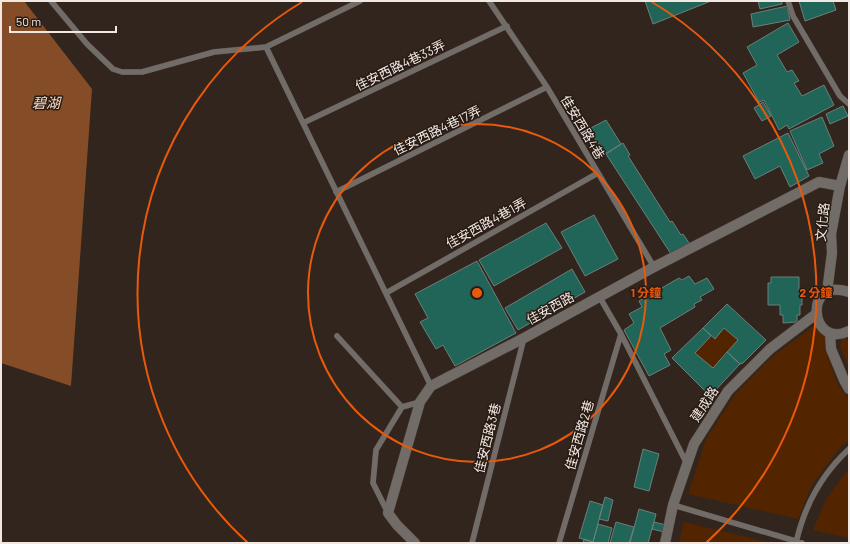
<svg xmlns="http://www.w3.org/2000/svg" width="850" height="544" font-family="Barlow,'Noto Sans TC',sans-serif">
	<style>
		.green { fill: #532400 }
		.water { fill: #844d28 }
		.building { fill: #206558; stroke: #6c7f7a }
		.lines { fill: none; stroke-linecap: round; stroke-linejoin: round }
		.service-casing { stroke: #4c4039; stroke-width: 6 }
		.minor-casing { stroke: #4c4039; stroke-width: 11 }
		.service { stroke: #726c68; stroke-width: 5.5 }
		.minor { stroke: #726c68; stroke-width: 10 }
		.ring { fill: none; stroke: #e8590c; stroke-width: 2 }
		.labels { text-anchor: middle; stroke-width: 3; stroke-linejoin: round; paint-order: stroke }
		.street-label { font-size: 13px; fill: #f1e8e3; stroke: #271b14 }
		.water-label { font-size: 14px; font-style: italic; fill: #fddac5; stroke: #271b14 }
		.centre { fill: #e8590c; stroke: #271b14; stroke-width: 2 }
		.ring-label { font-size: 12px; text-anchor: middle; font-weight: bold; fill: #e8590c; stroke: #271b14; stroke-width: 3; stroke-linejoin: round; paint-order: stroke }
	</style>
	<rect width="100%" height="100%" fill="#31251d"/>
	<path class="green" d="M 819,322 L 831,339 L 827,356 L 838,384 L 849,400 L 849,440 L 839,449 L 812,485 L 798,519 L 688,494 L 706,439 L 736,393 L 773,356 Z
		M 724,328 L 738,340 L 713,368 L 695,353 L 711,336 L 715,339 Z
		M 842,339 L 849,339 L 849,368 L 840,347 Z
		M 849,468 L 849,538 L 813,530 L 826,499 Z
		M 684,522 L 773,543 L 679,543 Z"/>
	<path class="water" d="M 1,1 L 24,1 L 92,89 L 71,386 L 1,363 Z"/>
	<path class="building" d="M 645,1 L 711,1 L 653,24 Z
		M 758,1 L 782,1 L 782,4 L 760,9 Z
		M 799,1 L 833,1 L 836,10 L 805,21 Z
		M 787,6 L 790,20 L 753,27 L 751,14 Z
		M 788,23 L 799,42 L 777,55 L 787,72 L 792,70 L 799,81 L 794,83 L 802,96 L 824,85 L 834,105 L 789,129 L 787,125 L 779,130 L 764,100 L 759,102 L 743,73 L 757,65 L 747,47 Z
		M 763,102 L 771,116 L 762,121 L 754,108 Z
		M 843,106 L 848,116 L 830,124 L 826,114 Z
		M 822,117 L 834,146 L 819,154 L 823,163 L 807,170 L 790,131 Z
		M 606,120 L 621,144 L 605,154 L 589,129 Z
		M 788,133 L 809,176 L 790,187 L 780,166 L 755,179 L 743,156 Z
		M 623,143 L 630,155 L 628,156 L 670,222 L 672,221 L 681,235 L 683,234 L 689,243 L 671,254 L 606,154 Z
		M 594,215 L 618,259 L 585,276 L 561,232 Z
		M 546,223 L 562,248 L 494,286 L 479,260 Z
		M 477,261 L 516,333 L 455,366 L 443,345 L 436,349 L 420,322 L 428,318 L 415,294 Z
		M 572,269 L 585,292 L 518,330 L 505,308 Z
		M 689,276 L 695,284 L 707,278 L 714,289 L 700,297 L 702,300 L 694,304 L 695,307 L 660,328 L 671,350 L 664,354 L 670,365 L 649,376 L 624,330 L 634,323 L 629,314 L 642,307 L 639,301 L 679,278 L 682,280 Z
		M 771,277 L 799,277 L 799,291 L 802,291 L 802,305 L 800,305 L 800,315 L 797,315 L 797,322 L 783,323 L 783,315 L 780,315 L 780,305 L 768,305 L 768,283 L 771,283 Z
		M 727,304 L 766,340 L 743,363 L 740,364 L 727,352 L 738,340 L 724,328 L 715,339 L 703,328 Z
		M 703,328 L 711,336 L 695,353 L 713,368 L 727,352 L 740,364 L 710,396 L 672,358 Z
		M 643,449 L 659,454 L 649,491 L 634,487 Z
		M 605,497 L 613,500 L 608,521 L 599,519 Z
		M 590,501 L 603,505 L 593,542 L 579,538 Z
		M 639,509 L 656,514 L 654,522 L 648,543 L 630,543 Z
		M 616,522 L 634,527 L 629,543 L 610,543 Z
		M 654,522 L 666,525 L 664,532 L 652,529 Z
		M 598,524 L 612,528 L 608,543 L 583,543 L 584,539 L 593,542 Z"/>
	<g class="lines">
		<g class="service-casing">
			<path id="service" d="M 51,1 L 87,44 L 113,69 L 122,72 L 142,72 L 214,52 L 266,47 L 360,1
				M 489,1 L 547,87 L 654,267
				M 788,1 L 793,16 L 840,96 L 849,104
				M 266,47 L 431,386
				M 303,123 L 507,26
				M 336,192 L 547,87
				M 386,293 L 598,173
				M 599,296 L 621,334 L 687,464
				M 337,336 L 402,407
				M 673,505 L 802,543
				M 388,513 L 373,483 L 376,450 L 402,407 L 420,402
				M 472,543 L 524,338
				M 559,543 L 621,334
				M 796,543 C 804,507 822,474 849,449"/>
		</g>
		<g class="minor-casing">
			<path id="minor" d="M 827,292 L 832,253 L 831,234 L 840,186 L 849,155
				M 849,292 C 802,276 810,350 849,331
				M 830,333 L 831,349 L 844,380 L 849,389
				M 415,543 L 397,525 L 388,513 L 420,402 L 431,386 L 524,338 L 654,267 L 819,182 L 840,186
				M 665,543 L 673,505 L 694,444 L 728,391 L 770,349 L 816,314"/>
		</g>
		<use href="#service" class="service"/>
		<use href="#minor" class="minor"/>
	</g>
	<g class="ring">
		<circle cx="477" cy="293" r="169"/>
		<path d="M248 543A339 339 0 0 1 302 2M652 2A339 339 0 0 1 706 543"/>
	</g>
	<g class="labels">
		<g class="street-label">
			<text transform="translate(400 65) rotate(-26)" y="5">佳安西路4巷33弄</text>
			<text transform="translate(583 127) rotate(59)" y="5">佳安西路4巷</text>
			<text transform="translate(437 130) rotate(-26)" y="5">佳安西路4巷17弄</text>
			<text transform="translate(822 222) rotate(-84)" y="5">文化路</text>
			<text transform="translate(486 223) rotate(-29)" y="5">佳安西路4巷1弄</text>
			<text transform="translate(550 308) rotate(-29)" y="5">佳安西路</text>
			<text transform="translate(704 404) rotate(-57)" y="5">建成路</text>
			<text transform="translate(579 435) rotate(-74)" y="5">佳安西路2巷</text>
			<text transform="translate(487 438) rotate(-76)" y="5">佳安西路3巷</text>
		</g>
		<g class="water-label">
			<text x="46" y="108">碧湖</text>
		</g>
	</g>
	<circle cx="477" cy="293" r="6" class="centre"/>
	<g class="ring-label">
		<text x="646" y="297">1 分鐘</text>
		<text x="816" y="297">2 分鐘</text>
	</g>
	<rect width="850" height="544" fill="none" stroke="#f1e8e3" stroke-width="4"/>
	<path d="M10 26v6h106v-6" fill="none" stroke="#f1e8e3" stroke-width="2"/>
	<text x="16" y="26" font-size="12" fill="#f1e8e3" stroke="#271b14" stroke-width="3" paint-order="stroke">50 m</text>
</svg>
